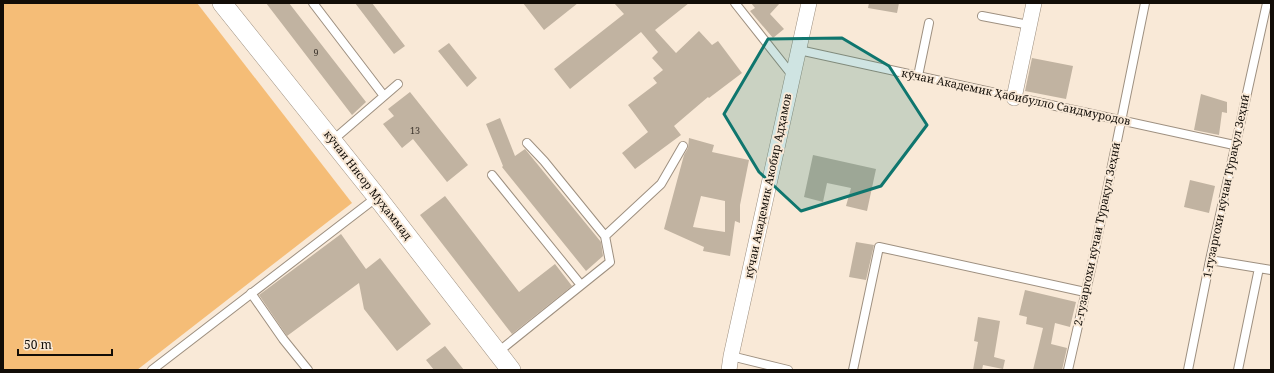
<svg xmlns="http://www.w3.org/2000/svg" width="1274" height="373" font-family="'Noto Serif',serif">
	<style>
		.green { fill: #f5bd77 }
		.building { fill: #c1b3a1; fill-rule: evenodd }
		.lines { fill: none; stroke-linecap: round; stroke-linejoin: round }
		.service-casing { stroke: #9e9080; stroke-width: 10 }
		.minor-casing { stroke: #9e9080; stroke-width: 16 }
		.tertiary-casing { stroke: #9e9080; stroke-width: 20 }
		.service { stroke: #fff; stroke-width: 8 }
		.minor { stroke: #fff; stroke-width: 15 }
		.tertiary { stroke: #fff; stroke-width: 19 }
		.marked { fill: #0f766e; fill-opacity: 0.2; stroke: #0f766e; stroke-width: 3; stroke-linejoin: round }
		.labels { text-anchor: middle; stroke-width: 4; stroke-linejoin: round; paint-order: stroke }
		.number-label { font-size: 9px; fill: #3e362e }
		.street-label { font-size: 11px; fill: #120d07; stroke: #f9e9d7 }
	</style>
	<rect width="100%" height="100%" fill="#f9e9d7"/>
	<path class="green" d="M 3,3 L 197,3 L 352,203 L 137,370 L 3,370 Z"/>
	<path class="building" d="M 266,3 L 289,3 L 366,102 L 352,115 Z
		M 355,3 L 372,3 L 405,46 L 394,54 Z
		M 523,3 L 578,3 L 544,30 Z
		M 614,3 L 689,3 L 655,30 L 676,53 L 699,31 L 712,45 L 718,41 L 742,73 L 709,98 L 708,97 L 674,126 L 681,135 L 635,169 L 622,153 L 648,132 L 628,105 L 657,83 L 653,78 L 663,70 L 652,58 L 658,52 L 641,32 L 570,89 L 554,69 L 624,14 Z
		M 751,3 L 780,3 L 770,14 L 784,29 L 773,38 L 750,11 L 755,8 Z
		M 869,3 L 899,3 L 897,13 L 868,8 Z
		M 449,43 L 477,78 L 467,87 L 438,51 Z
		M 1032,58 L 1073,66 L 1066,99 L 1025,91 Z
		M 410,92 L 468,165 L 447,182 L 413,139 L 402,148 L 383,124 L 394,116 L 388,109 Z
		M 1201,94 L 1227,102 L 1227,113 L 1222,112 L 1219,135 L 1194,130 Z
		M 500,118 L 515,156 L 525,149 L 601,242 L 603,256 L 586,271 L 502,167 L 503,166 L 486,124 Z
		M 689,138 L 714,145 L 712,152 L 749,160 L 740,205 L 740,223 L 735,221 L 730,256 L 703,251 L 704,247 L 664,229 L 684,155 L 688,148 ZM 701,196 L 725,201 L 725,232 L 693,227 Z
		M 813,155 L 876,169 L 867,211 L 846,206 L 851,188 L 827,183 L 823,202 L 804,197 Z
		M 1190,180 L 1215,186 L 1209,213 L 1184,207 Z
		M 445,196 L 519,292 L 555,264 L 572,286 L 512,334 L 420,215 Z
		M 341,234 L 366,269 L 380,258 L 431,324 L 397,351 L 364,309 L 359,283 L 287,336 L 259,295 Z
		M 856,242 L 874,245 L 866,280 L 849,277 Z
		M 1025,290 L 1076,302 L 1070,327 L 1055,323 L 1051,344 L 1067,348 L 1062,370 L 1033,370 L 1043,328 L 1026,324 L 1027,317 L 1019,315 Z
		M 978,317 L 1000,321 L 994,357 L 1005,360 L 1003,369 L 983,365 L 982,370 L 973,370 L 978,342 L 974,341 Z
		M 445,346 L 464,370 L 434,370 L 426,360 Z"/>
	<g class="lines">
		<g class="service-casing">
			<path id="service" d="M 313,3 L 384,96
				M 735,3 L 792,75
				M 982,16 L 1029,25
				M 799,50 L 1234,145
				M 918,76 L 929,23
				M 333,140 L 398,84
				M 492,175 L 581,285
				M 605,236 L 661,184 L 683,146
				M 1210,260 L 1271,270
				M 251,293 L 283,339 L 308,370
				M 498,352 L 610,262 L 605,236 L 544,161 L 527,143
				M 731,356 L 788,370
				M 152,370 L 377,197
				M 853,370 L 879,247 L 1085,292
				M 1068,370 L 1091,269 L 1145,3
				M 1188,370 L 1210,260 L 1267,3
				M 1238,370 L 1259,268"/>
		</g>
		<g class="minor-casing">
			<path id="minor" d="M 1014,98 L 1034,3
				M 729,370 L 731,356 L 809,3"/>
		</g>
		<g class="tertiary-casing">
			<path id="tertiary" d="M 222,3 L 377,197 L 511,370"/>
		</g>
		<use href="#service" class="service"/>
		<use href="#minor" class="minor"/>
		<use href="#tertiary" class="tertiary"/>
	</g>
	<path class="marked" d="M 842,38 L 889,66 L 927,125 L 881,186 L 801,211 L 759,172 L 724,114 L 768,39 Z"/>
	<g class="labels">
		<g class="number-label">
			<text x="316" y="56">9</text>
			<text x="415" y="134">13</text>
		</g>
		<g class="street-label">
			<text transform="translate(1016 97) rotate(12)" y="4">кӯчаи Академик Ҳабибулло Саидмуродов</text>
			<text transform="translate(368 185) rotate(52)" y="4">кӯчаи Нисор Муҳаммад</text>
			<text transform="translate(768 186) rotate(-78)" y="4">кӯчаи Академик Акобир Адҳамов</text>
			<text transform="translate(1226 186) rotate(-78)" y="4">1-гузаргохи кӯчаи Тӯрақул Зеҳнӣ</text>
			<text transform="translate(1097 234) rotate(-78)" y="4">2-гузаргохи кӯчаи Тӯрақул Зеҳнӣ</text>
		</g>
	</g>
	<rect width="1274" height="373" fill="none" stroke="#120d07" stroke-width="8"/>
	<path d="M18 349v6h94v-6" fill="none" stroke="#120d07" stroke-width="2"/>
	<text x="24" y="349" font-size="12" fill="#120d07" stroke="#f9e9d7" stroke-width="3" paint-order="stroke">50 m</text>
</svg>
